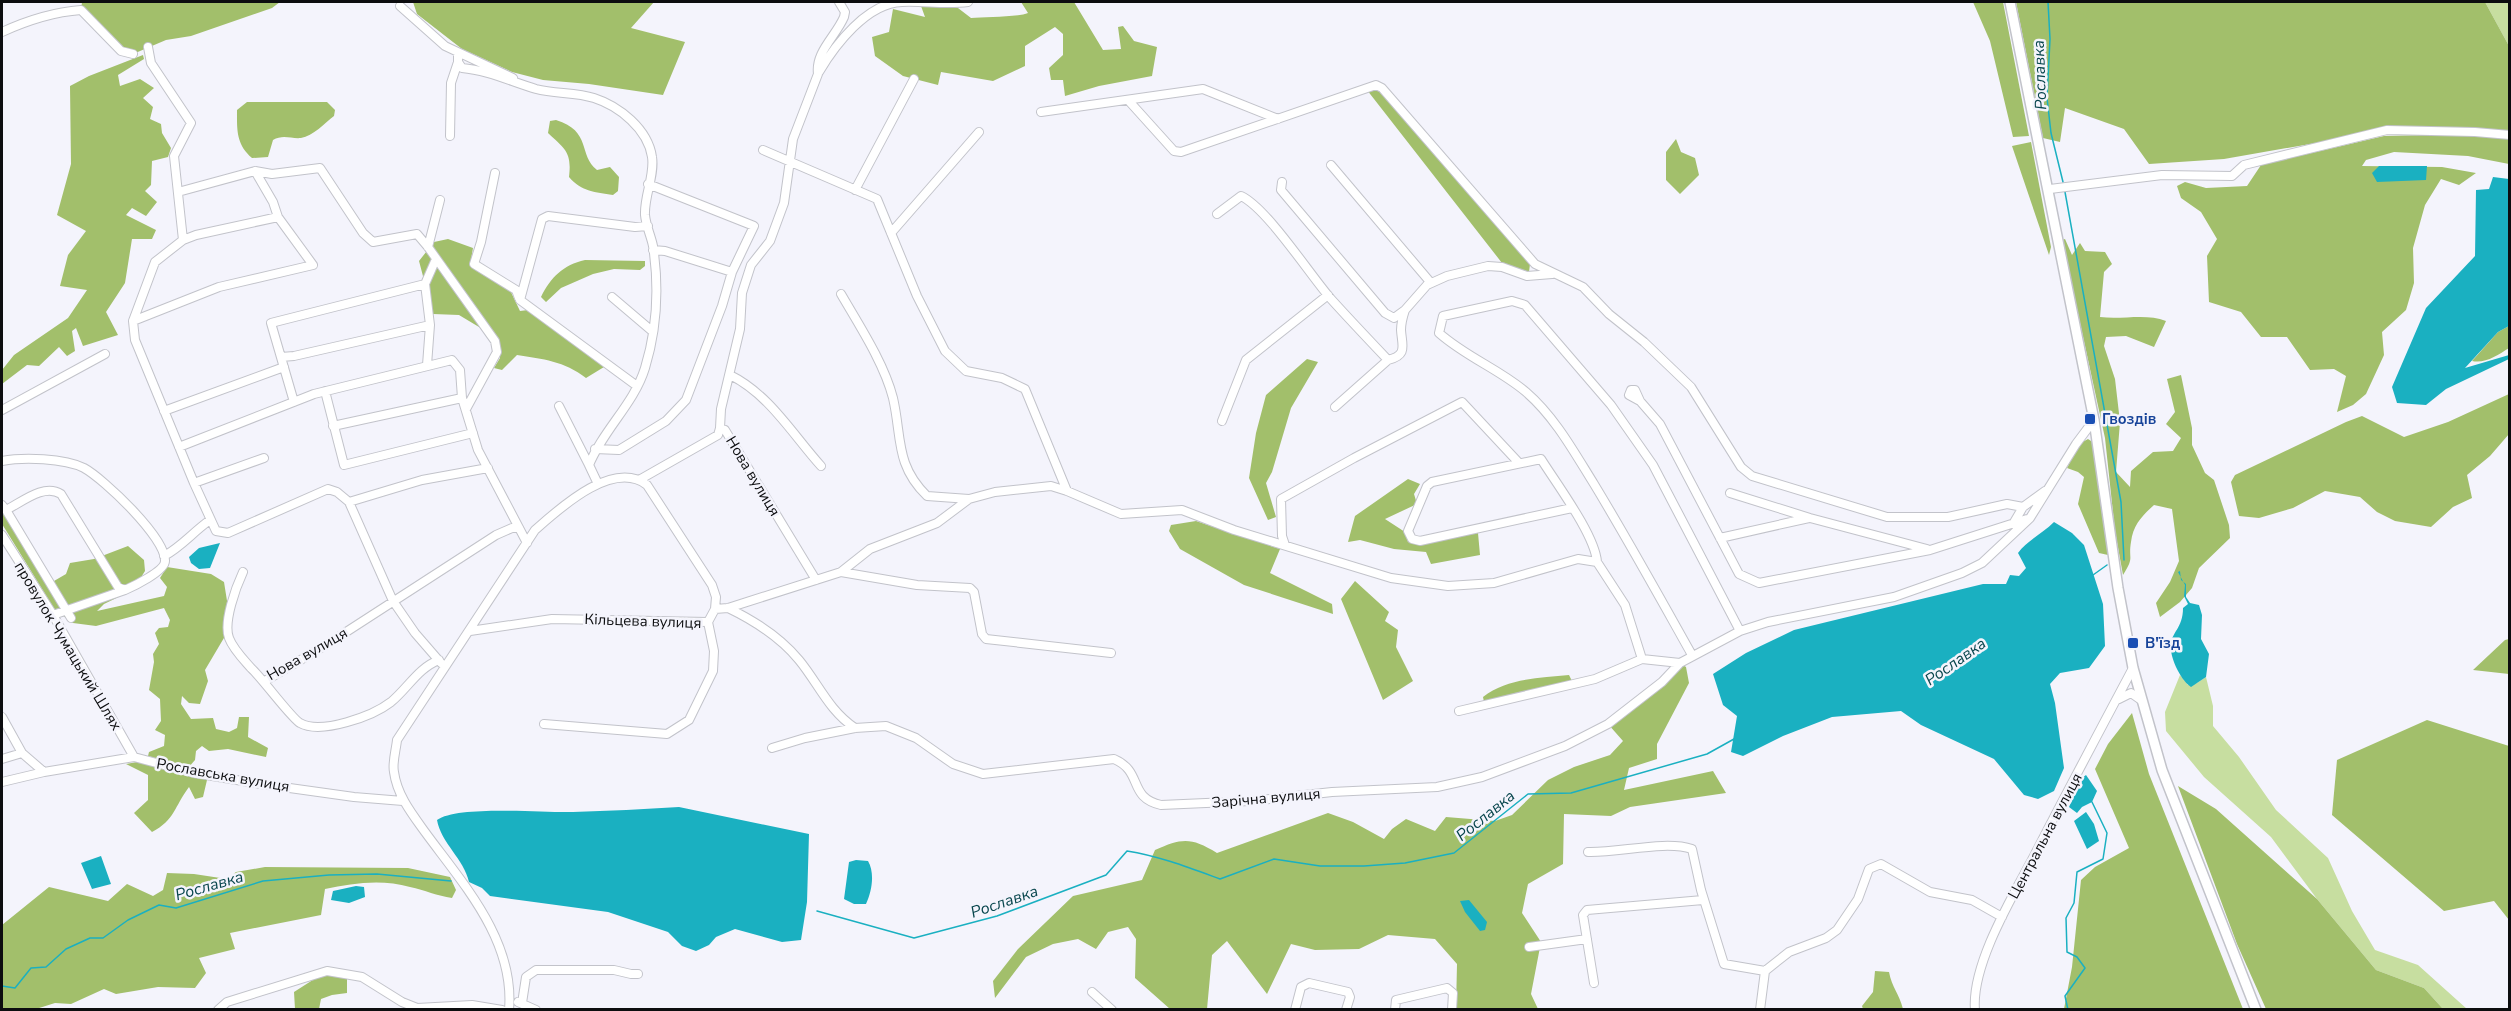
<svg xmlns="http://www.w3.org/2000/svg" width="2511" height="1011" font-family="'Nunito Sans',sans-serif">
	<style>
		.green { fill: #c7dea0 }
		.forest { fill: #a2bf6b }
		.water { fill: #1ab0c1 }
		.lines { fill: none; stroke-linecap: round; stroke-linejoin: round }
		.stream { stroke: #1ab0c1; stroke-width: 1.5 }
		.minor-casing { stroke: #c2c3ca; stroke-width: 10 }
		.major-casing { stroke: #c2c3ca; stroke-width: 12 }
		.minor { stroke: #fff; stroke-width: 8 }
		.major { stroke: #fff; stroke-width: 9 }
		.transit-dot { fill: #1a4fb4; stroke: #f4f4fc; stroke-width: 2 }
		.labels { text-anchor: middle; stroke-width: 5; stroke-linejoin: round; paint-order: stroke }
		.transit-label { font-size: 15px; font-weight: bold; fill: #164399; stroke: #f4f4fc; text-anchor: start }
		.street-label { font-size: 15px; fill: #0c0d0f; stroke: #f4f4fc }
		.water-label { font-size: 16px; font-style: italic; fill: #07454c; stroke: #f4f4fc }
	</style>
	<rect width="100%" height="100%" fill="#f4f4fc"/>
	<path class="green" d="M 2485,2 L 2509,2 L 2509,46 Z
		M 2180,675 L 2188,685 L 2197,683 L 2206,677 L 2213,706 L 2213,726 L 2239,757 L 2276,810 L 2328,858 L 2352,911 L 2375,950 L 2418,965 L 2467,1009 L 2443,1009 L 2424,988 L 2376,970 L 2317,899 L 2271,837 L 2204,777 L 2166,731 L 2165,712 Z"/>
	<path class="forest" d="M 82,2 L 280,2 L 272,8 L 191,36 L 166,40 L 133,54 L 121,51 L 81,10 Z
		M 413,2 L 654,2 L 631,28 L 685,42 L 663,95 L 589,84 L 543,80 L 512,72 L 462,49 L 417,14 Z
		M 1021,2 L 1074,2 L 1103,50 L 1121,49 L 1118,27 L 1123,26 L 1134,41 L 1157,47 L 1152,76 L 1099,86 L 1065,96 L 1063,80 L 1051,80 L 1049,68 L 1063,55 L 1063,34 L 1055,27 L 1025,46 L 1025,66 L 993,81 L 941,72 L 938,85 L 903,76 L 875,56 L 872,37 L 889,32 L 893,9 L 925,17 L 921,6 L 958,8 L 971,18 C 984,17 1019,17 1028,13 Z
		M 1973,2 L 2003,2 L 2029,136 L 2013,137 L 1990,41 Z
		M 2016,2 L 2485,2 L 2509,46 L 2509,135 L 2390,130 L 2224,159 L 2149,164 L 2124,129 L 2065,108 L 2060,142 L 2043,138 Z
		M 143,55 L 144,59 L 118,75 L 120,86 L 140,79 L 154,88 L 143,98 L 153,107 L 150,119 L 161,124 L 162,133 L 171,148 L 168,157 L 152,161 L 151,185 L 145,191 L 157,202 L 146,216 L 132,208 L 126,215 L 156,230 L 152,239 L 132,239 L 125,283 L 106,312 L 118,335 L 83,346 L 76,328 L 72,331 L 75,351 L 67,356 L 59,347 L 39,366 L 27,365 L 2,384 L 2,370 L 14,355 L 68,318 L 87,290 L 60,286 L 68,255 L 86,231 L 57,215 L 71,164 L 70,86 L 89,76 Z
		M 1380,83 L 1530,264 L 1529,272 L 1502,263 L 1367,90 Z
		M 247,102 L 327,102 L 335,110 L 334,116 C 325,123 313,136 301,138 C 291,139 283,134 273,140 L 268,157 L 252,158 C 236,144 237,130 237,110 Z
		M 556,120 C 592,131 578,155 597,170 L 610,167 L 619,177 L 618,191 L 613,195 C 595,192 582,192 569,177 C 572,152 565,149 548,133 L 550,121 Z
		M 2470,134 L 2509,138 L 2509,164 L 2468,156 L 2394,152 L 2366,160 L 2362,166 L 2442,167 L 2476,173 L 2459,185 L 2441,179 L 2425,205 L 2413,248 L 2414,283 L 2406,310 L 2382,332 L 2384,355 L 2366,394 L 2353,405 L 2337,412 L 2346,376 L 2334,369 L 2310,370 L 2287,337 L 2261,337 L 2241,312 L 2209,302 L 2207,256 L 2217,239 L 2201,212 L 2181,198 L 2177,186 L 2185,182 L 2206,188 L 2247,186 L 2261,165 L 2384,136 Z
		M 1676,139 L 1681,152 L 1695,158 L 1699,175 L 1680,194 L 1666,180 L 1666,152 Z
		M 2031,142 L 2051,247 L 2049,255 L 2012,146 Z
		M 448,239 L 473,248 L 470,266 L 510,290 L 520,311 L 528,310 L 604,367 L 586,378 C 564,361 543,359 517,355 L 502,370 L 494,368 L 500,358 L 499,339 L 459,315 L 433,314 L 419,261 L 434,242 Z
		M 2065,239 L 2072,255 L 2080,243 L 2085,251 L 2105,252 L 2112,264 L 2104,272 L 2100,317 C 2122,320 2146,313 2166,321 L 2154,347 L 2126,336 L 2106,337 L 2104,346 L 2115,379 L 2120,422 L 2116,472 L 2130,487 L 2131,471 L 2153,452 L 2173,451 L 2181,438 L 2166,424 L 2175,412 L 2167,379 L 2181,375 L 2192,428 L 2192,445 L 2205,473 L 2214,480 L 2229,525 L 2230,538 L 2199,568 L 2192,588 L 2180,602 L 2160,617 L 2156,603 L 2170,582 L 2179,561 L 2172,509 L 2154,505 C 2142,516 2133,525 2131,542 C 2128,560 2135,556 2123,575 L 2115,531 L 2105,438 L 2062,240 Z
		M 585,260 L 645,261 L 645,266 L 640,270 L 614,269 L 593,274 L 561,288 L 546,302 L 541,297 C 551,277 563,265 585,260 Z
		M 2509,326 L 2509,348 C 2498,355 2485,364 2472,361 L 2498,332 Z
		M 1307,359 L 1318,362 L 1291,408 L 1272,472 L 1266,483 L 1276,517 L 1268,520 L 1249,478 L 1256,433 L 1266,395 Z
		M 2509,394 L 2509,434 L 2490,456 L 2467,475 L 2472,498 L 2453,507 L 2431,527 L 2395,521 L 2377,512 L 2360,497 L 2325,491 L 2293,508 L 2259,518 L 2239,516 L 2231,482 L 2235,475 L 2346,422 L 2362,416 L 2404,437 L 2448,422 Z
		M 2088,439 L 2094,443 L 2108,555 L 2099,553 L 2078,504 L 2084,477 L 2078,472 L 2067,468 L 2079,444 Z
		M 1408,479 L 1420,484 L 1414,494 L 1417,504 L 1385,519 L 1405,532 L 1408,542 L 1421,544 L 1478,533 L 1480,555 L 1431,564 L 1426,552 L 1394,549 L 1360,540 L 1348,542 L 1355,516 Z
		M 2,505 L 39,572 L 54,581 L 66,574 L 70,563 L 94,559 L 128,546 L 144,560 L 145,571 L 133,590 L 104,604 L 97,611 L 164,596 L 167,587 L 160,578 L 167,567 L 211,574 L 224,582 L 231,626 L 205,670 L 208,681 L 200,704 L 189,703 L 182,696 L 181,704 L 191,719 L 213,718 L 216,729 L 229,732 L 237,728 L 239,717 L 249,717 L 248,737 L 268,748 L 266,757 L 228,749 L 209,751 L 202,746 L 196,751 L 195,760 L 188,768 L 148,756 L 149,752 L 164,746 L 165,735 L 155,730 L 161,721 L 160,699 L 149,690 L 154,662 L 153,654 L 159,644 L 155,633 L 159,628 L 168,627 L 170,620 L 164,608 L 96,626 L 73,623 L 55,610 L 2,524 Z
		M 1196,521 L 1280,549 L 1270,573 L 1332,604 L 1333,614 L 1244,585 L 1180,549 L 1169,531 L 1171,525 Z
		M 1355,581 L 1389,612 L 1385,621 L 1398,630 L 1396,647 L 1413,681 L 1383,700 L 1341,599 Z
		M 2509,639 L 2509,674 L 2473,670 L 2505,640 Z
		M 1680,663 L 1686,667 L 1689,683 L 1657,744 L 1657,759 L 1629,768 L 1624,790 L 1713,771 L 1726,793 L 1630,807 L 1611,816 L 1564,814 L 1563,864 L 1528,884 L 1522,913 L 1541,942 L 1531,994 L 1538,1009 L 1456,1009 L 1457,964 L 1435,939 L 1388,935 L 1359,949 L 1315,950 L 1291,944 L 1267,994 L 1227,941 L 1212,955 L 1207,1009 L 1170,1009 L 1135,978 L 1136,939 L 1128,927 L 1108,932 L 1096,949 L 1078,939 L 1053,944 L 1026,957 L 995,998 L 993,981 L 1018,949 L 1073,896 L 1142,880 L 1155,850 C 1182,838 1191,837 1217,853 L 1328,813 L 1353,822 L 1384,839 L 1392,829 L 1406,819 L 1435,831 L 1446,817 L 1495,821 L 1512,815 L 1548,780 L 1574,767 L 1610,755 L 1623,741 L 1608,724 Z
		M 1569,675 L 1572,681 L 1484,702 L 1483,697 C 1507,678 1540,678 1569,675 Z
		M 2132,713 L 2149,774 L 2243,1009 L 2064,1009 L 2072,967 L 2081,880 L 2095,867 L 2129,848 L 2095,769 L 2108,744 Z
		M 2427,720 L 2509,746 L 2509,920 L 2494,901 L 2444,911 L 2332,815 L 2337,760 Z
		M 137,762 L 207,780 L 203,797 L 195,799 L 189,787 C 174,807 175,820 152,832 L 134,813 L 148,800 L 148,775 L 126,764 Z
		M 2178,786 L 2216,809 L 2317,899 L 2376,970 L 2424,988 L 2443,1009 L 2266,1009 L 2237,944 Z
		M 265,867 L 408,868 L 450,877 L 456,890 L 452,898 C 437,896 425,890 410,887 C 382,879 353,883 325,889 L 321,915 L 230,933 L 235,949 L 199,958 L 206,973 L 195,988 L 158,987 L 116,994 L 104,989 L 71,1004 L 55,1003 L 36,1009 L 2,1009 L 2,925 L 49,887 L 108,901 L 127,884 L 153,896 L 163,890 L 167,873 L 194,874 L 227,879 L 236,872 Z
		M 1875,971 L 1889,972 C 1892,988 1899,993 1903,1009 L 1863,1009 L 1862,1006 L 1873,992 Z
		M 319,976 L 347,976 L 347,993 L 332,995 L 321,999 L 319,1009 L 295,1009 L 294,992 Z"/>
	<path class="water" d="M 2379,166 L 2427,166 L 2426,180 L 2377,182 L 2372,173 Z
		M 2493,177 L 2509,179 L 2509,326 L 2498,332 L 2465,368 L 2509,355 L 2509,359 L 2446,389 L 2426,405 L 2397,403 L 2392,387 L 2426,308 L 2475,256 L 2476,190 L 2489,189 Z
		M 2054,522 L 2072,533 L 2084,545 L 2103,604 L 2105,646 L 2089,668 L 2060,673 L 2050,684 L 2055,703 L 2064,768 L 2054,791 L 2038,799 L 2024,795 L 1994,759 L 1921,725 L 1901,711 L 1832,717 L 1783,736 L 1743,756 L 1731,752 L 1737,716 L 1723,705 L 1713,674 L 1746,653 L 1794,630 L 1983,584 L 2006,584 L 2010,575 L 2019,576 L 2026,568 L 2018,553 C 2027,541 2043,533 2054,522 Z
		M 220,543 L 210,568 L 199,569 L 191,563 L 189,557 L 199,548 Z
		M 2180,571 L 2181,580 L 2186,584 L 2186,597 L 2190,603 L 2199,605 L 2202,615 L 2201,639 L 2209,654 L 2206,677 L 2191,687 C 2184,682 2180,675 2176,667 C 2161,632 2183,636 2183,608 L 2188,604 L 2184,596 L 2185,585 L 2178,572 Z
		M 2086,775 L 2097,791 L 2092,802 L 2082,807 L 2077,813 L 2069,807 L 2082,778 Z
		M 679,807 L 809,834 L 807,902 L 801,940 L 782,942 L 735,929 L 716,937 L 709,945 L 696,951 L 682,946 L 668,932 L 608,912 L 490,896 L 482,888 L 469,882 C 464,859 441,843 437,820 C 458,805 543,813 573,812 C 609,811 644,809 679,807 Z
		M 2086,812 L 2094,824 L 2099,841 L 2087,849 L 2074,821 Z
		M 101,856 L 111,884 L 92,889 L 81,863 Z
		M 856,860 L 868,861 C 875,873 872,891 866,904 L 854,904 L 844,899 L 849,862 Z
		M 356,886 L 364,887 L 365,897 L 349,903 L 331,900 L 333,891 Z
		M 1469,900 L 1487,922 L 1485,930 L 1480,931 L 1465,912 L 1460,901 Z"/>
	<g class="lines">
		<path class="stream" d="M 2048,2 L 2050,39 L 2047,98 L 2051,133 L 2063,182
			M 2065,192 L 2121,502 L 2124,560
			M 2093,575 L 2107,565
			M 817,911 L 914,938 L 997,916 L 1106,875 L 1127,851 C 1159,856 1190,868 1220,879 L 1274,859 L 1320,866 L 1364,866 L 1405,863 L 1454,853 L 1528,794 L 1571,793 L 1707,754 L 1734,739
			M 2,986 L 15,988 L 31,968 L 46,967 L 66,949 L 90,938 L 103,938 L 128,920 L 159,905 L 176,908 L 263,881 L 329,875 L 377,874 L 451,881
			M 2068,1010 L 2065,996 L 2085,968 L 2077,957 L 2067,952 L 2066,918 L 2074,903 L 2077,872 L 2103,859 L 2107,833 L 2092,802"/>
		<g class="minor-casing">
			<path id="minor" d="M 400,6 L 445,46 L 513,78
				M 2,32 C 26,21 54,12 81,10 L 121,51 L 133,54
				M 148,47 L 151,63 L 191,123 L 174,156 L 183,240
				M 458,53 L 458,62 L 462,68 C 487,70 512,82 536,89 C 555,94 576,92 594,98 C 619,106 648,129 652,157 C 655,175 644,196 645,215 C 646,226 651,236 653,246 C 659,286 657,329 645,368 C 634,404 603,430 589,465 L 598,484
				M 819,72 C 835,45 867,3 902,2 C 925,1 945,5 968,2
				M 1128,100 L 1174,151 L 1181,152 L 1376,85 L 1382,88 L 1535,264 L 1583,287 L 1609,314 L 1644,342 L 1691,387 L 1741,467 L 1752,476 L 1887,517 L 1948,517 L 2007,504 L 2023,507
				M 1041,112 L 1203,89 L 1278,119
				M 450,136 L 451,83 L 458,62
				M 763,150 L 877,199 L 917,296 L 945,351 L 966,371 L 1002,378 L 1025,389 L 1067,491
				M 1331,165 L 1431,283
				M 255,171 L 273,202 L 278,217 L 196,235 L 183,240 L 155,262 L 133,321 L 135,340 L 194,483 L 216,531 L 228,533 L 328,489 L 337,492 L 349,502 L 422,480 L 488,468
				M 495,173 L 481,242 L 474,264 L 516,290 L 519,298
				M 1282,182 L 1281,190 L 1385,313 L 1394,318 L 1405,310 L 1427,285 L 1447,276 L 1488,266 L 1502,267 L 1527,276 L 1552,274
				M 2050,189 L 2162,175 L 2232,176 L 2244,165 L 2387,130 L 2475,132 L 2510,135
				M 855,190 L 914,79
				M 178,192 L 255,171 L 272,174 L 320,168 L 363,233 L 373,242 L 417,234 L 428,247 L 495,341 L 497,352 L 466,409
				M 1217,214 L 1241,196 C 1267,208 1310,275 1331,299 C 1350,320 1369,340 1388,360 C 1408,355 1402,346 1401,330 C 1401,323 1403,316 1405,310
				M 891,233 L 979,132
				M 428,247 L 440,200
				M 653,250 L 665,251 L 732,272
				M 841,294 C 859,325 884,363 893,398 C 902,437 895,465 927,496 L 969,499
				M 612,297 L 652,331
				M 133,321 L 219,287 L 313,265 L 278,217
				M 430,325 L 425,284 L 436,259
				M 281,357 L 294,356 L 430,325 L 427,365
				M 730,375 C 769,394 793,435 821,466
				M 637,386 L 520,300 L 542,219 L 548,216 L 635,227 L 648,226
				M 325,391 L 344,465 L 473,433
				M 1640,401 L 1629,395 L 1631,390 L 1635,390 L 1640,401 L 1660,424 L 1739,574 L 1759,583 L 1930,550 L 2027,519
				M 294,402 L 271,323 L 425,284
				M 559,406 L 589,465
				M 1335,407 L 1388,360
				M 2,410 L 105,354
				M 164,411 L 284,367
				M 1222,421 L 1246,360 L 1328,295
				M 333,426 L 462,398
				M 720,428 L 721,409 L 740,329 L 742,293 L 751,265 L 770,241 L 784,203 L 793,139 L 818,74 C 815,52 836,36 844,17 L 845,12 L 839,2
				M 179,447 L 314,394 L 452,360 L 460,370 L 462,398 L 478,450 L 527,543
				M 595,449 L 619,450 L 666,421 L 686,400 L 722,306 L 732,272 L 754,226 L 648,184
				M 2,461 C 23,457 64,458 84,468 C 104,479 166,538 165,561 C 165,571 134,586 125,590 L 118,587 L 61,494 C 44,483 22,502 6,510 L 2,505
				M 639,480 L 718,435 L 720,428 L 725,430 L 816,580
				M 194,483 L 264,458
				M 1730,493 L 1810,518 L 1927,549
				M 349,502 L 393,601 L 415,633 L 441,663
				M 1572,508 L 1420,541 L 1412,539 L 1408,531 L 1427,486 L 1432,482 L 1541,459 C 1556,483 1595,535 1597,562
				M 6,510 L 71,618
				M 2013,524 L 2023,507 L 2045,491
				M 2,535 L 53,615 L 134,757
				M 1720,538 L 1809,518
				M 1285,545 L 1282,536 L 1281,499 L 1354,458 L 1462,402 L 1519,463
				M 164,556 C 181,547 193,532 210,520
				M 243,572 C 236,587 223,622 229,638 C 233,649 244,660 251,668 C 262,678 292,719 300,723 C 321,735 373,716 391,702 C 408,688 418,668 439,660
				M 841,572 L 917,585 L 970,588 L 974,592 L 982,634 L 986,639 L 1111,653
				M 728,608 C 755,621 780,637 799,660 C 818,683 829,711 855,728
				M 53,615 L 125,590
				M 708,622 L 715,609 L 728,608 L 841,572 L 870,549 L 937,523 L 969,499 L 995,492 L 1051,486 L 1067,491 L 1121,514 L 1182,510 L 1234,530 L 1391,578 L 1448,586 L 1494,583 L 1578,559 L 1597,562 L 1625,605 L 1642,659 L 1680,663 L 1740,631 L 1768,622 L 1894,597 L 1962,573 L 1982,563 L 2030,518 L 2076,444 L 2094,420
				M 470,631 L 552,619 L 708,622
				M 1692,655 C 1660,598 1628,540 1594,484 C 1574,452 1555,417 1526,392 C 1499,369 1466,357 1439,333 L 1443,316 L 1512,301 L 1525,305 L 1611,405 L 1653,465 L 1740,631
				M 265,681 L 326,645 L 496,535 L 512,528 L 519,528
				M 2119,699 L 2131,693 L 2141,700
				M 1459,711 L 1595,679 L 1642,659
				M 2,717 L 22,753 L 44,772
				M 544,724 L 667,734 L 689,720 L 713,671 L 714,651 L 708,622
				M 772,748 L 805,738 L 855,728 L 886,726 L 916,738 L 953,764 L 983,774 L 1114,759 C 1144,772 1127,797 1161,805 L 1251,801 L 1332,792 L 1437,787 L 1482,777 L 1565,746 L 1608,724 L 1662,682 L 1680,663
				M 2,759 L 22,753
				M 2,782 L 44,772 L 134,757 L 194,773 L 261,784 L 354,797 L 403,801
				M 1588,852 C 1619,853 1665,840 1692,849 L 1701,890 L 1724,964 L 1765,971
				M 1529,947 L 1587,939
				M 1594,983 L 1583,915 L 1587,910 L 1703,900
				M 1092,992 L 1112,1010
				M 518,1002 L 536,1010
				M 522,1003 L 526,977 L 536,970 L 614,970 L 631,974 L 638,974
				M 218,1010 L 227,1002 L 327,971 L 362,977 L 402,1002 L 417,1008 L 472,1005 L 502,1010
				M 509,1010 C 515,940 463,884 425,832 C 412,814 397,795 394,772 C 392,763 396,750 397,740 L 535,530 C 560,508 613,459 647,485 L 712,585 L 716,597 L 715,609
				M 1295,1010 L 1301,987 L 1309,983 L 1348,992 L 1350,997 L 1346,1010
				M 1395,1010 L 1396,1000 L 1447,988 L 1453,993 L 1452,1010
				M 1760,1010 L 1765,971 L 1789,952 L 1826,938 L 1837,930 L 1858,899 L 1869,869 L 1881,864 L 1930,892 L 1972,900 L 2002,917
				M 1975,1010 C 1971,964 2014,894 2035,854 C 2067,792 2100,730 2133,668"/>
		</g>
		<g class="major-casing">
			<path id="major" d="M 2010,2 L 2094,420 L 2118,588 L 2133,668 L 2162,770 L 2256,1010"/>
		</g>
		<use href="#minor" class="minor"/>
		<use href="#major" class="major"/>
	</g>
	<g class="transit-dot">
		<rect x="2084" y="413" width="12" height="12" rx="3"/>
		<rect x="2127" y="637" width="12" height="12" rx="3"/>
	</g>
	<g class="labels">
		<g class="transit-label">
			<text x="2102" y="424">Гвоздів</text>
			<text x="2145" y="648">В'їзд</text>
		</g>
		<g class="street-label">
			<text transform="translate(753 476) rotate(59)" y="5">Нова вулиця</text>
			<text transform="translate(643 621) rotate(2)" y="5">Кільцева вулиця</text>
			<text transform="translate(68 646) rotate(59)" y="5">провулок Чумацький Шлях</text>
			<text transform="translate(307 654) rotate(-30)" y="5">Нова вулиця</text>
			<text transform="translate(223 775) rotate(10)" y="5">Рославська вулиця</text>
			<text transform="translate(1266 798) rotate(-5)" y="5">Зарічна вулиця</text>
			<text transform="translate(2045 836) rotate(-62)" y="5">Центральна вулиця</text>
		</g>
		<g class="water-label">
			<text transform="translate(2039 75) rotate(-92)" y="6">Рославка</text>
			<text transform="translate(1955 661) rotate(-35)" y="6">Рославка</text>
			<text transform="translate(1485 815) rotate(-39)" y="6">Рославка</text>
			<text transform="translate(209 885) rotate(-16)" y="6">Рославка</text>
			<text transform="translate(1004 901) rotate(-19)" y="6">Рославка</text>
		</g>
	</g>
	<rect width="2511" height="1011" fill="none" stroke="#0c0d0f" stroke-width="6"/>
</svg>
